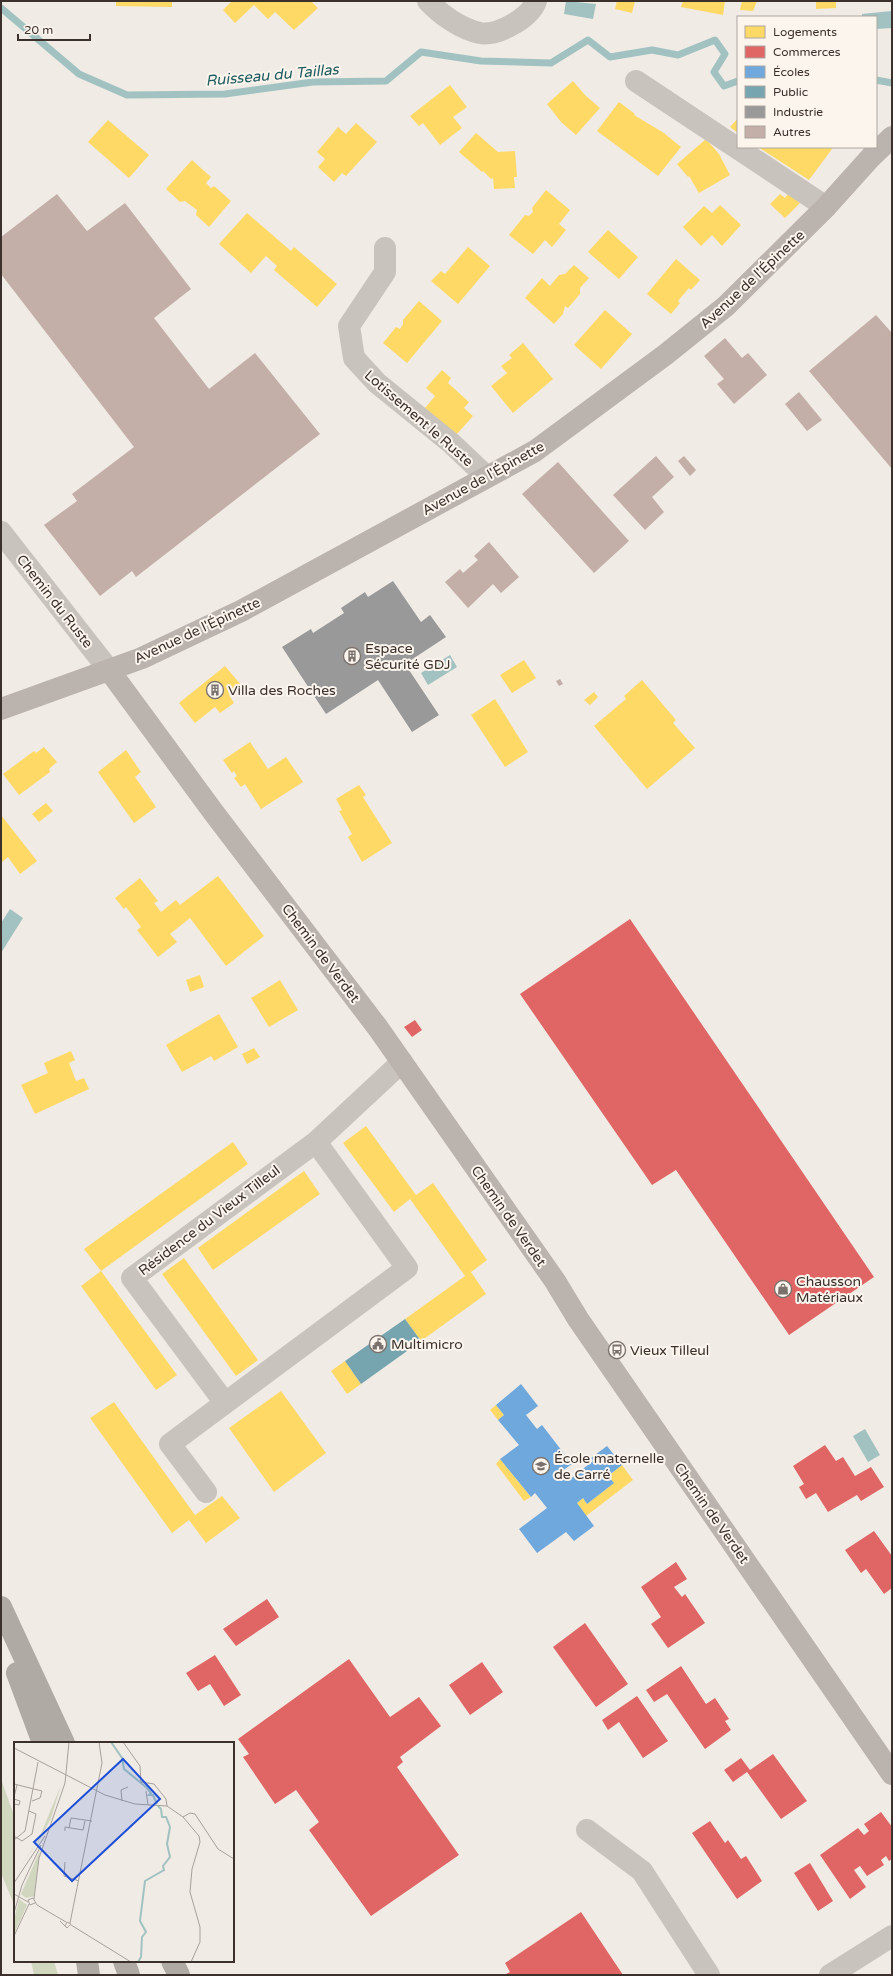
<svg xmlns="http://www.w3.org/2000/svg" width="893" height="1976" font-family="'Varela Round',sans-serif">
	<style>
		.green { fill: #d1d6bf }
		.water { fill: #a1c2c1 }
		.homes { fill: #ffd966 }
		.shops { fill: #e06666 }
		.schools { fill: #6fa8dc }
		.public { fill: #76a5af }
		.industry { fill: #999 }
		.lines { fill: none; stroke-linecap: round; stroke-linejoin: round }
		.stream { stroke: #a1c2c1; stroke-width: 7 }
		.building { fill: #c3afa7 }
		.street { stroke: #c9c3be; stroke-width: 22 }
		.secondary { stroke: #bab3ae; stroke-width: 22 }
		.highway { stroke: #afaaa4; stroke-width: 22 }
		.labels { text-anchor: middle; stroke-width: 4; stroke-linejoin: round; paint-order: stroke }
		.street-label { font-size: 14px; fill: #3b302b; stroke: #fbf5ee }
		.poi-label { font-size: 14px; fill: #3b302b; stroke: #fbf5ee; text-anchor: start }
		.water-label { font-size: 15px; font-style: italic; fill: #1f5a5e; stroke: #fbf5ee }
		.inset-river { fill: none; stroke: #a1c2c1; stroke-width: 2 }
		.inset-road { fill: none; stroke: #a8a09b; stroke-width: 1 }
		.view { fill: #1d4ed8; fill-opacity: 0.15; stroke: #1d4ed8; stroke-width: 2 }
		.inset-edge { fill: none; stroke: #3b302b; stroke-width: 2 }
	</style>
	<rect width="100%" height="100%" fill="#f0ebe5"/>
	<path class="green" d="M 1,1779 L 15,1818 L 15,1907 L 1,1873 Z
		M 31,1961 L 54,1961 L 58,1975 L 34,1975 Z"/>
	<path class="water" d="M 566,1 L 596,4 L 593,19 L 564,14 Z
		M 892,11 L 892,28 L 876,29 L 876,17 L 862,17 L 862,14 Z
		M 450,655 L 457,667 L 428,685 L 421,673 Z
		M 10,909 L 23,918 L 1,953 L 1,923 Z
		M 865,1429 L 880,1455 L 868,1462 L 853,1436 Z"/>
	<path class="homes" d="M 116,1 L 172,1 L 172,7 L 116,6 Z
		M 232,1 L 311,1 L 318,8 L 294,30 L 275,12 L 268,19 L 254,5 L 235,23 L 223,10 Z
		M 617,1 L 635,1 L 632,13 L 615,9 Z
		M 683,1 L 725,1 L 723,15 L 681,7 Z
		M 742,1 L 757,1 L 753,11 L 740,10 Z
		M 816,1 L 836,1 L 836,8 L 816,9 Z
		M 573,81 L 585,95 L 600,108 L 576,135 L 561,122 L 547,104 Z
		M 450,85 L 467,107 L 453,117 L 462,128 L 440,145 L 423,123 L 419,126 L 410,116 Z
		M 619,102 L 635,114 L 634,115 L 664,133 L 681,147 L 658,176 L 597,131 Z
		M 738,118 L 738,133 L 730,127 Z
		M 108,120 L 149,155 L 129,178 L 88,142 Z
		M 356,123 L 377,142 L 346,176 L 342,173 L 334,182 L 318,167 L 325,159 L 317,152 L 338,127 L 346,134 Z
		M 476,133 L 498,152 L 515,151 L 517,177 L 514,177 L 515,188 L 494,189 L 493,178 L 491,179 L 483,171 L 482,172 L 459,152 Z
		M 706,139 L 719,154 L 730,175 L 699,193 L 689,176 L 688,177 L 677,164 Z
		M 758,147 L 829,147 L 832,149 L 809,180 Z
		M 192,160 L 211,177 L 206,183 L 211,188 L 214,186 L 231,201 L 209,227 L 196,215 L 197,210 L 185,201 L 180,202 L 166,189 Z
		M 546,190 L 570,210 L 559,224 L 566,230 L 552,247 L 545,240 L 533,254 L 509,235 L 525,215 L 529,216 L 533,212 L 532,208 Z
		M 789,192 L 800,203 L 785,218 L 770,204 L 780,194 L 785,198 Z
		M 720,205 L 741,225 L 722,246 L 712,235 L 701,246 L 683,227 L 704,206 L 712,213 Z
		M 247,213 L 291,251 L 294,247 L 337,284 L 317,307 L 274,270 L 277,266 L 266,256 L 251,273 L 219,244 Z
		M 608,230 L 638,257 L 619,279 L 588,252 Z
		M 468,247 L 490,266 L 458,304 L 431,281 L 441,271 L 445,274 Z
		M 676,259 L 700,280 L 691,290 L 689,288 L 678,301 L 680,303 L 671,314 L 647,294 Z
		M 574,265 L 589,278 L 580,288 L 580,294 L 568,308 L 565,306 L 563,314 L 554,324 L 525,298 L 542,278 L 550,286 L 559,275 L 565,274 Z
		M 419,301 L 442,321 L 407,363 L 383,343 L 396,327 L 400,329 L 403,324 L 403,320 Z
		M 605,310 L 632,334 L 601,369 L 574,345 Z
		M 523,343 L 553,379 L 513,413 L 491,386 L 507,373 L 501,366 L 512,358 L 509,355 Z
		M 442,370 L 451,378 L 448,383 L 469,402 L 464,408 L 473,416 L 456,435 L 425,408 L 435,396 L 426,388 Z
		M 524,660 L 536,678 L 512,693 L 500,675 Z
		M 225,666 L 241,685 L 229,695 L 234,703 L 220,713 L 215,707 L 195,723 L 179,703 Z
		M 642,680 L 676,720 L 673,723 L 695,748 L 647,789 L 594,726 L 626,699 L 624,696 Z
		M 594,692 L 598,697 L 590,705 L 584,700 Z
		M 495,699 L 528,752 L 505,767 L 471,715 Z
		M 250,742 L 268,769 L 286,757 L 303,782 L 261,809 L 245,784 L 241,787 L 234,778 L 237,776 L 234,771 L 232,773 L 223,760 Z
		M 44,747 L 57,762 L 49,769 L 50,772 L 19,795 L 3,774 L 34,751 L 36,753 Z
		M 126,750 L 141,772 L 135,777 L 156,807 L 134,823 L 98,772 Z
		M 359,785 L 366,795 L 363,797 L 392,843 L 362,862 L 348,837 L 352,834 L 339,811 L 342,810 L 336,799 Z
		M 46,803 L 53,811 L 39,822 L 32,814 Z
		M 1,815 L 37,861 L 20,874 L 8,857 L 1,863 Z
		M 218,876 L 264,936 L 226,966 L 190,918 L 170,934 L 177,942 L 158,957 L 137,930 L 141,927 L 126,907 L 124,909 L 115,898 L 140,878 L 158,901 L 154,903 L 161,912 L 176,900 L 180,905 Z
		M 200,975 L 204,987 L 190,992 L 186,980 Z
		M 280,980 L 298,1010 L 269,1027 L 251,998 Z
		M 219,1014 L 238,1047 L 214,1061 L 211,1056 L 182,1072 L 166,1045 Z
		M 254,1048 L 260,1057 L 247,1064 L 242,1054 Z
		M 71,1051 L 75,1060 L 69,1063 L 76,1081 L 84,1078 L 89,1089 L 35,1114 L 21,1085 L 48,1073 L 44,1063 Z
		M 366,1126 L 416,1195 L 433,1183 L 487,1260 L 471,1272 L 486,1294 L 421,1341 L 405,1319 L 465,1276 L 410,1199 L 394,1212 L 343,1143 Z
		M 233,1142 L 248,1164 L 101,1271 L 84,1249 Z
		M 304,1171 L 320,1194 L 213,1270 L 198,1248 Z
		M 184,1258 L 258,1360 L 236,1376 L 162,1274 Z
		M 101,1271 L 177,1375 L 156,1390 L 81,1286 Z
		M 345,1361 L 361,1384 L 347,1394 L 331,1371 Z
		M 281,1391 L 326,1453 L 274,1492 L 229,1428 Z
		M 114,1402 L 195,1515 L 222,1496 L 240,1518 L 206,1543 L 189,1520 L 172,1533 L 90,1418 Z
		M 496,1405 L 504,1415 L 498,1420 L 490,1410 Z
		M 500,1459 L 531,1497 L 524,1501 L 496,1464 Z
		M 622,1465 L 633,1480 L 586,1516 L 577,1503 L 583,1498 L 587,1504 L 614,1483 L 608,1476 Z"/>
	<path class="shops" d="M 630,919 L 874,1277 L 789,1335 L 676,1170 L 652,1185 L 520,994 Z
		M 415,1020 L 422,1030 L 412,1037 L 404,1027 Z
		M 825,1445 L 836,1461 L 843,1457 L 855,1476 L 871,1467 L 884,1487 L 861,1501 L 857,1495 L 828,1512 L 816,1493 L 806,1499 L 799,1487 L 804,1484 L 793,1466 Z
		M 874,1531 L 892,1556 L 892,1588 L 884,1594 L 866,1569 L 861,1573 L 845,1550 Z
		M 676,1562 L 687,1579 L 674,1587 L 682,1597 L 685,1594 L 705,1623 L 668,1648 L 651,1624 L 661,1617 L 641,1587 Z
		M 267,1599 L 279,1617 L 236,1646 L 223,1629 Z
		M 585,1623 L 628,1684 L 596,1707 L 553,1647 Z
		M 215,1655 L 241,1695 L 224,1706 L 210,1684 L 198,1691 L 186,1673 Z
		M 349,1659 L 390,1717 L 419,1697 L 441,1726 L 400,1757 L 403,1762 L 397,1767 L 459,1855 L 371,1916 L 309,1830 L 319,1822 L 296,1790 L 275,1804 L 243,1757 L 249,1754 L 238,1739 Z
		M 482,1662 L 503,1692 L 470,1715 L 449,1685 Z
		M 681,1666 L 706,1704 L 715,1698 L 729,1719 L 725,1721 L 731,1730 L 705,1749 L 667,1694 L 654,1702 L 646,1690 Z
		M 637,1696 L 668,1741 L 643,1758 L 619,1722 L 608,1730 L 602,1720 Z
		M 773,1754 L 807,1801 L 781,1819 L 747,1772 L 733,1782 L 724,1770 L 741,1758 L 750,1770 Z
		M 881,1812 L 892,1827 L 892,1859 L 889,1861 L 886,1856 L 881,1860 L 884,1865 L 867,1876 L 860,1866 L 854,1870 L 866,1887 L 850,1899 L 820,1855 L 858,1828 L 864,1835 L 869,1831 L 864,1824 Z
		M 710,1821 L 725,1843 L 728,1840 L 741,1859 L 746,1856 L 762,1881 L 737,1899 L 692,1833 Z
		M 810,1863 L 833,1901 L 818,1911 L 794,1873 Z
		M 581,1912 L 623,1975 L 504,1975 L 510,1972 L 505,1963 Z"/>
	<path class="schools" d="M 521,1384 L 538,1406 L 526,1415 L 537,1429 L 542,1425 L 572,1464 L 562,1471 L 569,1480 L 593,1461 L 591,1458 L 607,1446 L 622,1465 L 608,1476 L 614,1483 L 587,1504 L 583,1498 L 577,1503 L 594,1526 L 574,1541 L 566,1532 L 537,1553 L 519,1529 L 547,1508 L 535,1493 L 531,1497 L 500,1459 L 519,1445 L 498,1420 L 504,1415 L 496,1405 Z"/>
	<path class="public" d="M 405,1319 L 421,1341 L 361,1384 L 345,1361 Z"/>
	<path class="industry" d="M 393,581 L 421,622 L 430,615 L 446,637 L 405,664 L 439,715 L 412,732 L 378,680 L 326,714 L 282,647 L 311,629 L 313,633 L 344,613 L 341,608 L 365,592 L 368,597 Z"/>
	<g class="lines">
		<path class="stream" d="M 1,8 L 79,74 L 127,95 L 225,94 L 313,82 L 386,81 L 421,52 L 481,61 L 551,63 L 588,40 L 610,57 L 652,50 L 678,55 L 715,40 L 725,54 L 714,72 L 724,86 L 738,81
			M 876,80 L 892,83"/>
	</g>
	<path class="building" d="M 57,194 L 87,231 L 125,203 L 191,289 L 154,318 L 209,389 L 255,353 L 320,434 L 136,577 L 132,571 L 100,596 L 44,525 L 77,501 L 72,494 L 134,447 L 1,274 L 1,237 Z
		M 876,315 L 892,333 L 892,469 L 809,371 Z
		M 725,338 L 742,358 L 748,353 L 767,375 L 734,404 L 717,384 L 724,379 L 704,356 Z
		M 799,392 L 822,420 L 807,431 L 785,404 Z
		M 656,456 L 674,477 L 652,497 L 664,512 L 645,530 L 613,495 Z
		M 684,456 L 696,470 L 690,476 L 678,461 Z
		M 558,462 L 629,541 L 594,573 L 522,494 Z
		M 489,542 L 519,577 L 501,593 L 493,584 L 468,608 L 445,582 L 460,569 L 463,573 L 478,560 L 474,556 Z
		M 560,679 L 563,684 L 559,686 L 556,681 Z"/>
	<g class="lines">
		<path class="street" d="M 428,1 C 441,15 461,29 480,33 C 498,36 530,18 536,1
			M 636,81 L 826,207
			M 385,248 L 385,272 L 349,326 L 354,358 L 377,383 L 451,443 L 487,477
			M 1,532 L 109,670
			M 225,1403 L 132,1278 L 316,1142 L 402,1062
			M 206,1492 L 170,1444 L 407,1268 L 316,1142
			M 587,1830 L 642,1871 L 709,1975
			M 830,1975 L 892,1936"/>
		<path class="secondary" d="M 109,670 L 214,813 L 378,1028 L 555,1281 L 578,1319 L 892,1774
			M 1,709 L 142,658 L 241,611 L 535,451 L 665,355 L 726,306 L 826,207 L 871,157 L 892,137"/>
		<path class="highway" d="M 1,1607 L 64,1743
			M 17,1673 L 43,1743
			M 87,1961 L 89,1975
			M 124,1961 L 129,1975
			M 172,1961 L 179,1975"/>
	</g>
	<defs>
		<g id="building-ring" transform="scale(0.9)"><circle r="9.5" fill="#fbf5ee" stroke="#7a716c" stroke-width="1.5"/><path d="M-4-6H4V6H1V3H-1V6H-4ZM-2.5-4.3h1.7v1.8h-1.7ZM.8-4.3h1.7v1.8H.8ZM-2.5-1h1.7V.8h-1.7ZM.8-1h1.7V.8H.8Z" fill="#7a716c"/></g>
		<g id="shop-ring" transform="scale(0.9)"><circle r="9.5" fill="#fbf5ee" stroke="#7a716c" stroke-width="1.5"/><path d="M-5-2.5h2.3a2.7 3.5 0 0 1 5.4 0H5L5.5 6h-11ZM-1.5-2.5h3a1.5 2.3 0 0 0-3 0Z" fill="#7a716c"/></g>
		<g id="civic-ring" transform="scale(0.9)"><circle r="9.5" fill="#fbf5ee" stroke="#7a716c" stroke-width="1.5"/><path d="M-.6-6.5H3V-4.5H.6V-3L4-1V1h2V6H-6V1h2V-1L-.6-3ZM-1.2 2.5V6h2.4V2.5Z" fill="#7a716c"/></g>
		<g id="bus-ring" transform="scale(0.9)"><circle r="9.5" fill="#fbf5ee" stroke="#7a716c" stroke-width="1.5"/><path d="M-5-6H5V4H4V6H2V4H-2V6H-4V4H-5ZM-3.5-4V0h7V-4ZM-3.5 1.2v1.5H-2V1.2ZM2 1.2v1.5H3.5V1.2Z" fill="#7a716c"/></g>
		<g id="school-ring" transform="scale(0.9)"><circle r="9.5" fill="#fbf5ee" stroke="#7a716c" stroke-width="1.5"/><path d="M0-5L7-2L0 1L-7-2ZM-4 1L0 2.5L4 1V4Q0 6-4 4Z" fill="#7a716c"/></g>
	</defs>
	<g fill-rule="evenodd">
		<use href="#building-ring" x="352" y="656"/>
		<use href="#building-ring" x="215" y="690"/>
		<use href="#shop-ring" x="783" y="1289"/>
		<use href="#civic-ring" x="378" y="1344"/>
		<use href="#bus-ring" x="617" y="1350"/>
		<use href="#school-ring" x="541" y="1466"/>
	</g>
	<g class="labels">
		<g class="street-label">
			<text transform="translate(752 279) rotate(-43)" y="5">Avenue de l'Épinette</text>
			<text transform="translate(419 418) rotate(41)" y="5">Lotissement le Ruste</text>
			<text transform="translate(483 478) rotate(-29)" y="5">Avenue de l'Épinette</text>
			<text transform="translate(55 601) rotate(52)" y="5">Chemin du Ruste</text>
			<text transform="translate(197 630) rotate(-25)" y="5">Avenue de l'Épinette</text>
			<text transform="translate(321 953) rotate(53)" y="5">Chemin de Verdet</text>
			<text transform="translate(509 1216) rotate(55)" y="5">Chemin de Verdet</text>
			<text transform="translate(209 1220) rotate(-37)" y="5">Résidence du Vieux Tilleul</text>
			<text transform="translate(712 1513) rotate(55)" y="5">Chemin de Verdet</text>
		</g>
		<g class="poi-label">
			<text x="365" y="653">Espace<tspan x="365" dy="16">Sécurité GDJ</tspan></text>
			<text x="228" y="695">Villa des Roches</text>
			<text x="796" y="1286">Chausson<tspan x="796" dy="16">Matériaux</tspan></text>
			<text x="391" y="1349">Multimicro</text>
			<text x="630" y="1355">Vieux Tilleul</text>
			<text x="554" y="1463">École maternelle<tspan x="554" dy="16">de Carré</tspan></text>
		</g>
		<g class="water-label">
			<text transform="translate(272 75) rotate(-5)" y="5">Ruisseau du Taillas</text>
		</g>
	</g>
	<g transform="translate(14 1742)">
		<rect width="220" height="220" fill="#f0ebe5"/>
		<path d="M 47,43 L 37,76 L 28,94 L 0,134 L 24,99 ZM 26,108 L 20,154 L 12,156 L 7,152 ZM 5,157 L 13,163 L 0,192 L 0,178 Z" fill="#d1d6bf"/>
		<path class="inset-river" d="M 97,0 L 108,16 L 110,27 L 132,45 L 137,51 L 135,53 L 139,53 L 143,62M 124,220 L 127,215 L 128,195 L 132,190 L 126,179 L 131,139 L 150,128 L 149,124 L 156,115 L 153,102 L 156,85 L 152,75 L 148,75 L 147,67 L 144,64"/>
		<path class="inset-road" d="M 109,0 L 126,24 L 127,40 L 140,42 L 152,57 L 153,64M 0,6 L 91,53 L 121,62 L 153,64 L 169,75 L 185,94 L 186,100 L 178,127 L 176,150 L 186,185 L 186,200 L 177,220M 0,42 L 28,49 L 26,56 L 18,59M 132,49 L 134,63M 0,55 L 3,43M 0,57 L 6,59 L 5,63 L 0,62M 108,59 L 107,48 L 114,45M 169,75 L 176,71 L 181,72 L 204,107 L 220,117M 55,86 L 57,76 L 78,79M 51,89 L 51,85 L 69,88 L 71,79M 0,94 L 8,99 L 18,92 L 22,72 L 15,69M 0,98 L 11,89 L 24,20M 51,120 L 50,134 L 65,139M 0,141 L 31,94M 0,152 L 14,160M 20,157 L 25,116 L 51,41 L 55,0M 21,161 L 16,163 L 14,158 L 19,156 L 23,163 L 52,180M 0,171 L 8,143 L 27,103M 46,179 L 53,186 L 57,182 L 53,180 L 51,184M 56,181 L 88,21 L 85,0M 57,183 L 117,220M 0,194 L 15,162"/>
		<path class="view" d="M 109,17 L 146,57 L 58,139 L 20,100 Z"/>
		<rect width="220" height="220" class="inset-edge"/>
	</g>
	<rect width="893" height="1976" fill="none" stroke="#3b302b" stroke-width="4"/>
	<rect x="737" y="16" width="140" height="132" fill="#fbf5ee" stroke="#aea6a0"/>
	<rect x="745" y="26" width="20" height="12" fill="#ffd966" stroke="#aea6a0"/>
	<text x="773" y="36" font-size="12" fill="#3b302b">Logements</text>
	<rect x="745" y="46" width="20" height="12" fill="#e06666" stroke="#aea6a0"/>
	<text x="773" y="56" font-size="12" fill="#3b302b">Commerces</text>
	<rect x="745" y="66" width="20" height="12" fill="#6fa8dc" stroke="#aea6a0"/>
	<text x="773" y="76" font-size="12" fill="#3b302b">Écoles</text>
	<rect x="745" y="86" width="20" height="12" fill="#76a5af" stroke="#aea6a0"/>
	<text x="773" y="96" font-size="12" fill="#3b302b">Public</text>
	<rect x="745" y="106" width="20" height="12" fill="#999999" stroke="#aea6a0"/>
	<text x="773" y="116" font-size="12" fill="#3b302b">Industrie</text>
	<rect x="745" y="126" width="20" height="12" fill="#c3afa7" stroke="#aea6a0"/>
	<text x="773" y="136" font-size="12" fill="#3b302b">Autres</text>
	<path d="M18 34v6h72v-6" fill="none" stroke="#3b302b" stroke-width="2"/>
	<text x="24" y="34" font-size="12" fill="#3b302b" stroke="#fbf5ee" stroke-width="3" paint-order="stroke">20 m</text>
</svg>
